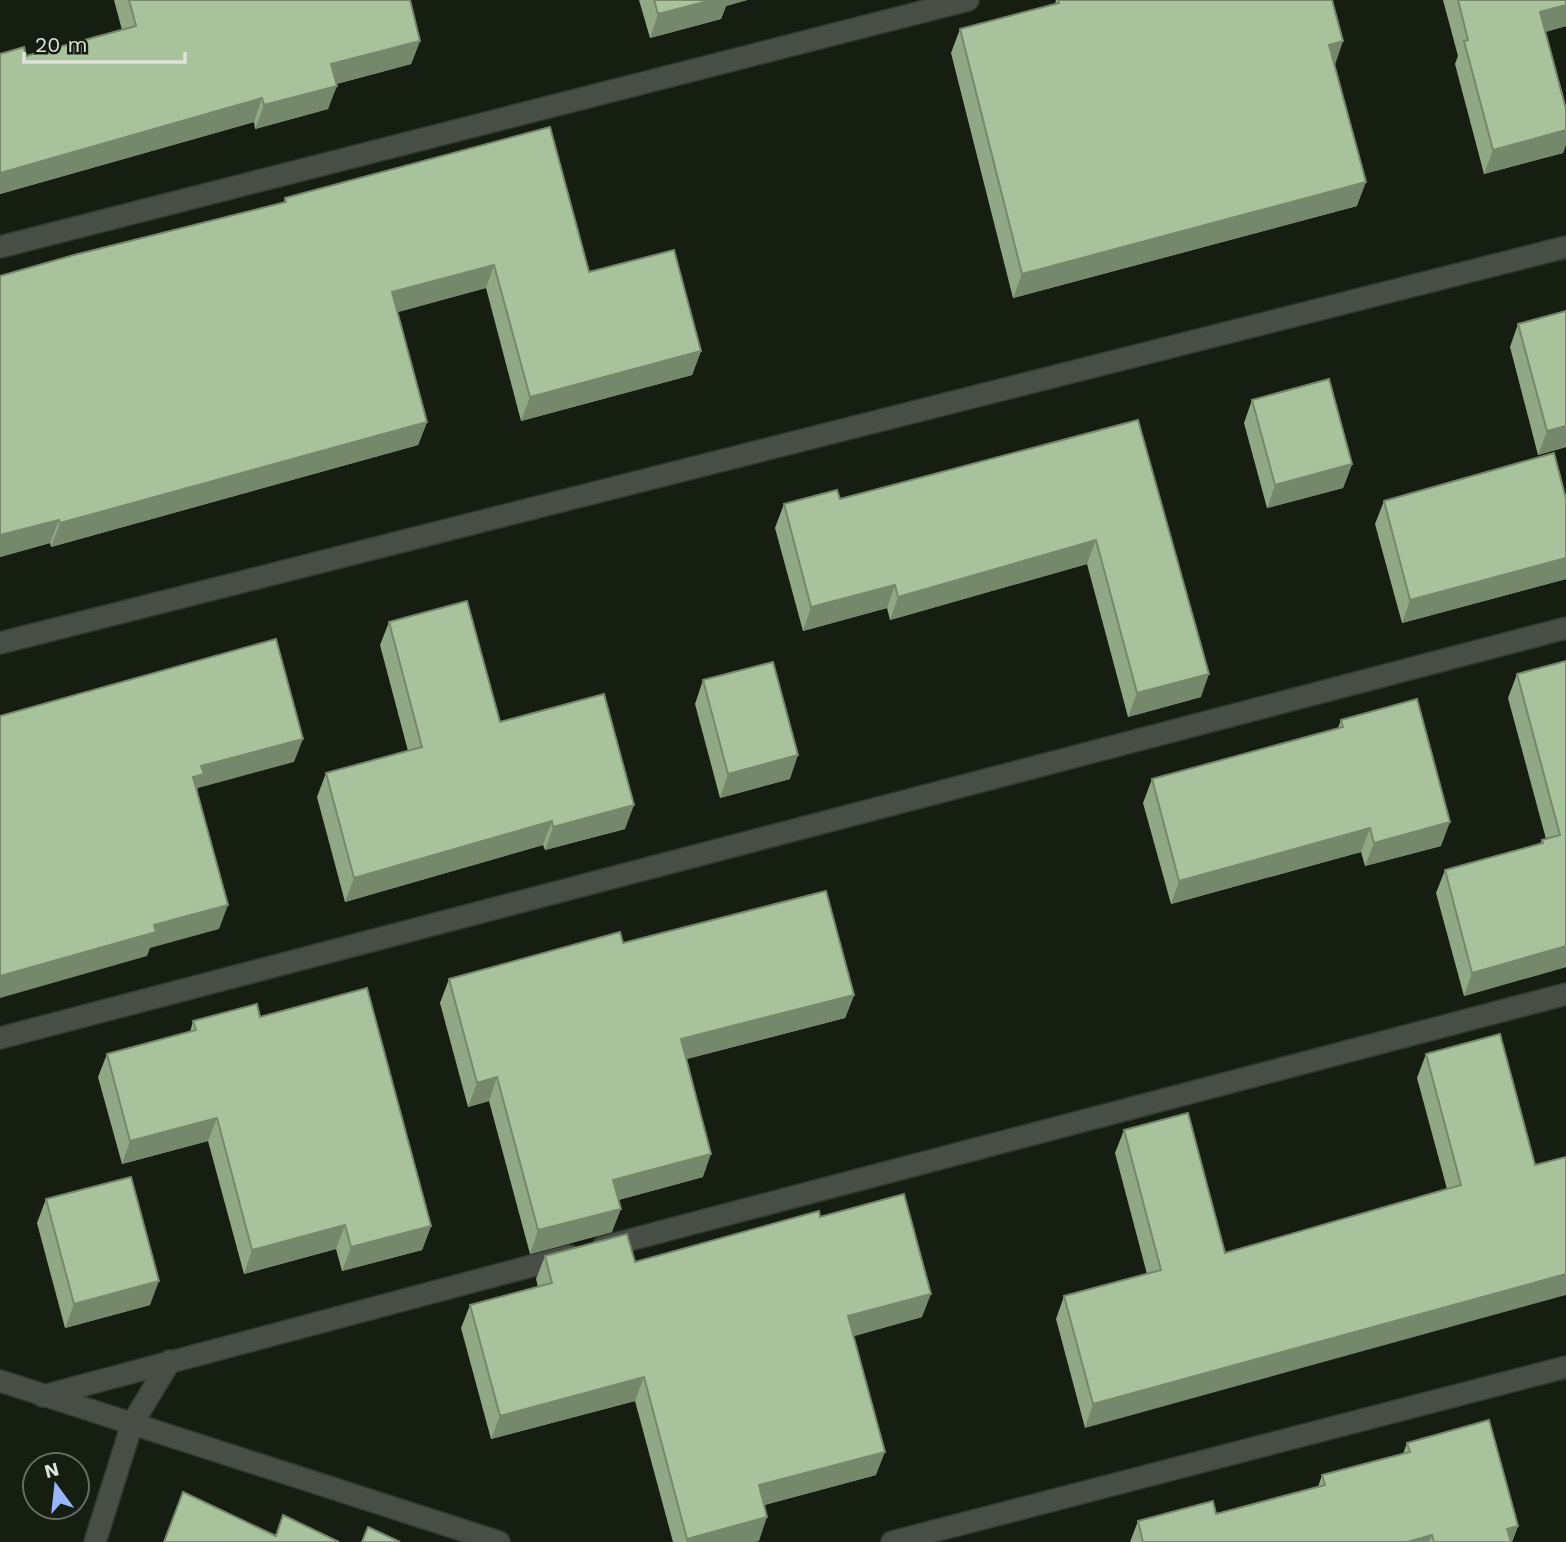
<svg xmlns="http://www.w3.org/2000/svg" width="1566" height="1542" font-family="'Work Sans',sans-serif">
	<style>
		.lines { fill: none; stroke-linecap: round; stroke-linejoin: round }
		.minor-casing { stroke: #313a2d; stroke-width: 24 }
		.minor { stroke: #484d46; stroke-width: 21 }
		.wall { fill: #90a885 }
		.shaded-wall { fill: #76886c }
		.building { fill: #a8c39b; stroke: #76886c; stroke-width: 2 }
	</style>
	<rect width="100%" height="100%" fill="#151e11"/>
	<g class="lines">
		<g class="minor-casing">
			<path id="minor" d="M 0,247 L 968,0
				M 0,643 L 1566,247
				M 0,1038 L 1566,628
				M 603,1247 L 1566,994
				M 0,1381 L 499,1542
				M 43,1396 L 569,1256
				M 95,1542 L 132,1424 L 170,1361
				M 892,1542 L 1566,1367"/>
		</g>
		<use href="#minor" class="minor"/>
	</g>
	<path class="wall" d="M 114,0 L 410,0 L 420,41 L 411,64 L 336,84 L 328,109 L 255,129 L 254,122 L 0,194 L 0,54 L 26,56 L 122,30 Z
		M 639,0 L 747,0 L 726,6 L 721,19 L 650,38 Z
		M 1056,0 L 1332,0 L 1334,65 L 1357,206 L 1013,298 L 951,53 L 960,29 L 1055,4 Z
		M 1443,0 L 1566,0 L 1566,26 L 1545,32 L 1566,109 L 1566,144 L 1563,153 L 1484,174 L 1455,64 L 1458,56 Z
		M 285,198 L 589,272 L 701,351 L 692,375 L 521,421 L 486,288 L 397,312 L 427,422 L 418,445 L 51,547 L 50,543 L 0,557 L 284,202 Z
		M 1518,324 L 1566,447 L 1538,455 L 1510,347 Z
		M 1252,400 L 1352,464 L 1343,488 L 1267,508 L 1244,423 Z
		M 1138,420 L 1201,697 L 1128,717 L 1087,564 L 890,620 L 887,608 L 803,631 L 775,528 L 784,504 L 840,499 Z
		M 1566,499 L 1566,579 L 1402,623 L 1375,524 L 1384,501 Z
		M 389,622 L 500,722 L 625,829 L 545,850 L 543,845 L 345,902 L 317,797 L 326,773 L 408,751 L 380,645 Z
		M 1566,661 L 1566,967 L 1464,996 L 1436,893 L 1445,870 L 1540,844 L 1542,840 L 1546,839 L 1508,698 L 1517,674 Z
		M 703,680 L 790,779 L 720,798 L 695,704 Z
		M 1341,720 L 1441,846 L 1365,866 L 1361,852 L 1171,904 L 1143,803 L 1152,779 L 1338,728 Z
		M 623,943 L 854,995 L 845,1018 L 686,1059 L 703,1177 L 618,1200 L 612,1232 L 530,1254 L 489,1101 L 468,1107 L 440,1003 L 449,979 Z
		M 260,1017 L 431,1226 L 422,1250 L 342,1271 L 336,1249 L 244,1274 L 208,1141 L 122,1164 L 98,1077 L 107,1054 L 190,1032 L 193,1021 Z
		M 1426,1054 L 1535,1165 L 1085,1428 L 1056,1319 L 1064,1296 L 1147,1274 L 1115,1153 L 1124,1130 L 1225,1253 L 1447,1189 L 1417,1078 Z
		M 46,1199 L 150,1305 L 65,1328 L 37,1223 Z
		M 820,1217 L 922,1317 L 854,1336 L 876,1475 L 764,1505 L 759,1541 L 754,1542 L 673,1542 L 635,1401 L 491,1439 L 461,1328 L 470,1305 L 538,1287 L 536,1279 L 545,1256 L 635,1262 Z
		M 1407,1443 L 1518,1526 L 1512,1542 L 1130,1542 L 1138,1521 L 1216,1514 L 1318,1487 L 1322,1475 L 1403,1454 Z"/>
	<path class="shaded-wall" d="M 712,0 L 747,0 L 726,6 L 721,19 L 650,38 L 658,14 Z
		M 1566,5 L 1566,26 L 1531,36 L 1540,12 Z
		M 420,41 L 411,64 L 322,88 L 331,64 Z
		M 1343,41 L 1335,65 L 1329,45 Z
		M 337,86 L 328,109 L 255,129 L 264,105 Z
		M 262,98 L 254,122 L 0,194 L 0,173 Z
		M 1566,130 L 1566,144 L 1563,153 L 1484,174 L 1493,150 Z
		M 1366,182 L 1357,206 L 1013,298 L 1022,274 Z
		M 494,265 L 486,288 L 384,316 L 392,292 Z
		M 701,351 L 692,375 L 521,421 L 530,397 Z
		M 427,422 L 418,445 L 51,547 L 60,523 Z
		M 1566,426 L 1566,447 L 1538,455 L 1547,431 Z
		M 1352,464 L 1343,488 L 1267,508 L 1275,485 Z
		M 59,520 L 50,543 L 0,557 L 0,535 Z
		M 1096,540 L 1087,564 L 890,620 L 898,597 Z
		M 1566,558 L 1566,579 L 1402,623 L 1410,600 Z
		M 895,585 L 887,608 L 803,631 L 811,607 Z
		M 1209,674 L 1201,697 L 1128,717 L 1137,693 Z
		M 303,739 L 294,762 L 198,788 L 195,797 L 193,777 L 201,766 Z
		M 798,755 L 790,779 L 720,798 L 728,774 Z
		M 634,805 L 625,829 L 545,850 L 553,827 Z
		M 552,821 L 543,845 L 345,902 L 354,878 Z
		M 1450,822 L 1441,846 L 1365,866 L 1374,843 Z
		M 1370,828 L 1361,852 L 1171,904 L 1179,881 Z
		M 228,905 L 219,929 L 150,948 L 147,956 L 0,998 L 0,976 L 154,925 Z
		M 1566,946 L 1566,967 L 1464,996 L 1472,973 Z
		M 854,995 L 845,1018 L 672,1063 L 681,1039 Z
		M 497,1077 L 489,1101 L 468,1107 L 477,1083 Z
		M 217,1118 L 208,1141 L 122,1164 L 130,1141 Z
		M 711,1154 L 703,1177 L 604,1204 L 613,1180 Z
		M 621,1209 L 612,1232 L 530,1254 L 538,1230 Z
		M 345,1225 L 336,1249 L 244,1274 L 252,1250 Z
		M 431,1226 L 422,1250 L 342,1271 L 351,1247 Z
		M 1566,1274 L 1566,1295 L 1085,1428 L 1093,1404 Z
		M 159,1281 L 150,1305 L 65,1328 L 74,1304 Z
		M 931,1294 L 922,1317 L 840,1340 L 848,1316 Z
		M 644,1377 L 635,1401 L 491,1439 L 500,1416 Z
		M 885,1452 L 876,1475 L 750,1509 L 759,1485 Z
		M 767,1517 L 759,1541 L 754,1542 L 686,1542 L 687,1539 Z
		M 1518,1526 L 1512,1542 L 1503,1542 L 1507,1529 Z
		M 1432,1535 L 1429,1542 L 1407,1542 Z"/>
	<path class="building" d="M 129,0 L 410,0 L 420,41 L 331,64 L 337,86 L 264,105 L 262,98 L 0,173 L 0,54 L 24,47 L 26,56 L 136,26 Z
		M 654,0 L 712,0 L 658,14 Z
		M 1058,0 L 1332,0 L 1343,41 L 1329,45 L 1366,182 L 1022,274 L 960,29 L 1059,3 Z
		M 1458,0 L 1566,0 L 1566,5 L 1540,12 L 1566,109 L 1566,130 L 1493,150 L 1464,41 L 1468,40 Z
		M 550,127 L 589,272 L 674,250 L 701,351 L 530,397 L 494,265 L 392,292 L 427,422 L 60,523 L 59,520 L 0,535 L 0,276 L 74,255 L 286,202 L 285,198 Z
		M 1566,311 L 1566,426 L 1547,431 L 1518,324 Z
		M 1329,379 L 1352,464 L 1275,485 L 1252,400 Z
		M 1138,420 L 1209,674 L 1137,693 L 1096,540 L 898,597 L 895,585 L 811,607 L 784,504 L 837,490 L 840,499 Z
		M 1554,453 L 1566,499 L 1566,558 L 1410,600 L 1384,501 Z
		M 467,601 L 500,722 L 604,694 L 634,805 L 553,827 L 552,821 L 354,878 L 326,773 L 422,747 L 389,622 Z
		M 276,639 L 303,739 L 201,766 L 204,774 L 193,777 L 228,905 L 154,925 L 156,932 L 0,976 L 0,716 Z
		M 1566,661 L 1566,946 L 1472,973 L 1445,870 L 1543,843 L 1542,840 L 1560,835 L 1517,674 Z
		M 773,662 L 798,755 L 728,774 L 703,680 Z
		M 1417,699 L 1450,822 L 1374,843 L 1370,828 L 1179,881 L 1152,779 L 1343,727 L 1341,720 Z
		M 826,891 L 854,995 L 681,1039 L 711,1154 L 613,1180 L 621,1209 L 538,1230 L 497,1077 L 477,1083 L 449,979 L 620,932 L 623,943 Z
		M 367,988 L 431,1226 L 351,1247 L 345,1225 L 252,1250 L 217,1118 L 130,1141 L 107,1054 L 196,1030 L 193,1021 L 257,1004 L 260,1017 Z
		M 1500,1034 L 1535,1165 L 1566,1157 L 1566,1274 L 1093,1404 L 1064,1296 L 1161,1270 L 1124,1130 L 1188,1113 L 1225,1253 L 1461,1185 L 1426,1054 Z
		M 131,1177 L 159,1281 L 74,1304 L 46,1199 Z
		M 904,1194 L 931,1294 L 848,1316 L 885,1452 L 759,1485 L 767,1517 L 687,1539 L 644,1377 L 500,1416 L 470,1305 L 552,1283 L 545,1256 L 627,1234 L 635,1262 L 819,1211 L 820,1217 Z
		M 1489,1420 L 1518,1526 L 1507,1529 L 1511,1542 L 1434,1542 L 1432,1535 L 1407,1542 L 1143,1542 L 1138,1521 L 1213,1501 L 1216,1514 L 1325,1485 L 1322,1475 L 1410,1452 L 1407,1443 Z
		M 183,1492 L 276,1536 L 283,1515 L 339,1542 L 164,1542 Z
		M 368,1527 L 400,1542 L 362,1542 Z"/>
	<g transform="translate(56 1486) rotate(345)"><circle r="33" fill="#151e11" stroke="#656d61" stroke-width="2"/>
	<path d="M0-5L12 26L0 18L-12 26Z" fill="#97b6fd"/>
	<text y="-10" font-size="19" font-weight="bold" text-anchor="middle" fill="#dde3da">N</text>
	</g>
	<path d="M24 52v10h161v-10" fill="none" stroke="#dde3da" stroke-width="3.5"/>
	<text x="35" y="52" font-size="21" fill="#dde3da" stroke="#151e11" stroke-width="5" paint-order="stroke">20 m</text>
</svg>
